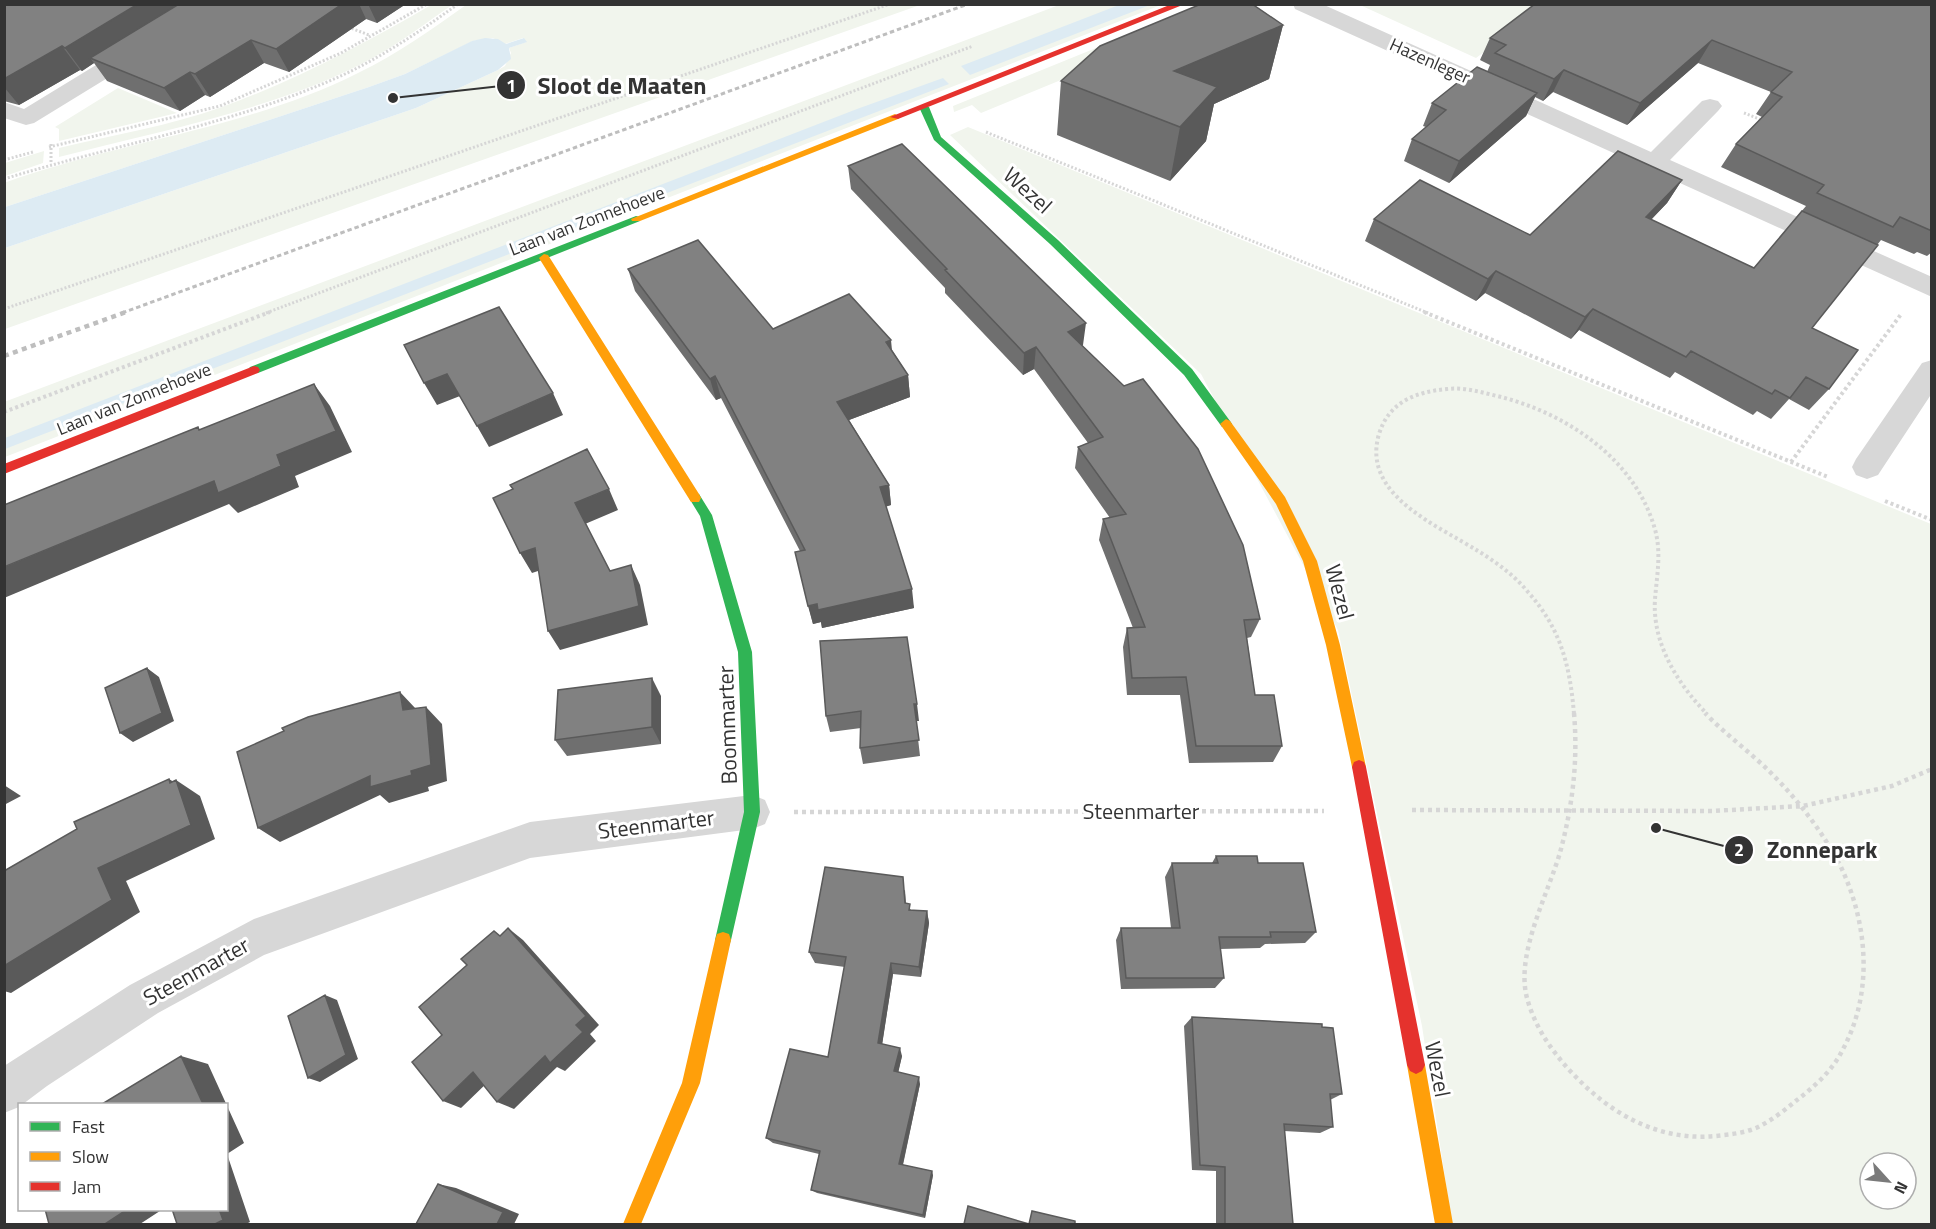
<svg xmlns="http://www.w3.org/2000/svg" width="1936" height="1229" font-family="'Titillium Web',sans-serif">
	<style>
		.green { fill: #f1f5ed; fill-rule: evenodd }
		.water { fill: #ddebf3 }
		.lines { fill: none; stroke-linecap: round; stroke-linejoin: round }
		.path-far2 { stroke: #d6d6d6; stroke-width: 3; stroke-dasharray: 2 2; stroke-linecap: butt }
		.path-far1 { stroke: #d6d6d6; stroke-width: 4; stroke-dasharray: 3 3; stroke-linecap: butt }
		.path { stroke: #d6d6d6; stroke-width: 4.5; stroke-dasharray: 4 4; stroke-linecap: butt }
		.street { fill: #d7d7d7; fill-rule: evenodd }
		.fast { fill: #30b455; fill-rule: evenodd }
		.slow { fill: #ff9f0a; fill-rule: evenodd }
		.jam { fill: #e5322d; fill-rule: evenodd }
		.rail-far1 { stroke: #bebebe; stroke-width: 3; stroke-dasharray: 4.5 3; stroke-linecap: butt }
		.rail { stroke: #bebebe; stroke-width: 4.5; stroke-dasharray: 5 4.5; stroke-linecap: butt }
		.wall { fill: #6f6f6f }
		.shaded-wall { fill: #5a5a5a }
		.building { fill: #818181; stroke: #5a5a5a; stroke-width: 1.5 }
		.labels { text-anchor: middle; stroke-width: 6; stroke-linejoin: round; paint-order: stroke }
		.far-street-label { font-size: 18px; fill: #333; stroke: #fff }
		.street-label { font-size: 22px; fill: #333; stroke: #fff }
		.leader { fill: none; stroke: #333; stroke-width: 2 }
		.callout-dot { fill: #333; stroke: #fff; stroke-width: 2 }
		.mark-label { font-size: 18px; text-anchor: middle; font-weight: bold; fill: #fff }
		.callout-label { font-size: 24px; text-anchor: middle; font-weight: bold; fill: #333; stroke: #fff; stroke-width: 6; stroke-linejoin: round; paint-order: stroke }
	</style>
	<rect width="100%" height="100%" fill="#fff"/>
	<path class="green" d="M 431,5 L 452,5 C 427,22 403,41 376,56 C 287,107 159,131 59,157 L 59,148 C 113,135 169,126 222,107 C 296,80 364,44 431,5 Z
		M 466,5 L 920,5 L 5,329 L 5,248 L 416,108 L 498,70 L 505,66 L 511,53 L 509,48 L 526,42 L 523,38 L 505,44 L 493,38 L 473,41 L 405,74 L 369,87 L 5,207 L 4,183 C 120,141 247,129 358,73 C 397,54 431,30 466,5 Z
		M 1059,5 L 1161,5 L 5,457 L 4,402 Z
		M 1360,5 L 1547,5 L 1476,58 Z
		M 1197,7 L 1214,17 L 981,113 L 972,105 L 954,112 L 953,106 Z
		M 118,88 L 177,113 L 59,141 L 59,129 L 55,127 Z
		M 968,127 L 1931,524 L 1931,1224 L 1452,1224 L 1422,1026 L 1338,630 L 1201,374 L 950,135 ZM 1870,1163 L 1906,1163 L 1906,1199 L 1870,1199 Z
		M 44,151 L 43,163 L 5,176 L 5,163 Z"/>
	<path class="water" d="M 1119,5 L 1150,5 L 970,75 L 961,66 Z
		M 485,38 L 498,39 L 506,44 L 524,38 L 527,42 L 509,48 L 511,59 L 498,70 L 416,108 L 5,248 L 5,207 L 369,87 L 405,74 L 472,41 Z
		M 943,78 L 949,84 L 5,449 L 5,438 L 857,109 Z"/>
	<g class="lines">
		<path class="path-far2" d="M 348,27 L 369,35
			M 1744,113 L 1762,120
			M 986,132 L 1428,313
			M 51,144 L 51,163
			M 49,147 L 220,106 L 341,53 L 427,4
			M 4,160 L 33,152
			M 4,179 C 117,144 237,124 345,74 C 385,55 422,30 458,4
			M 4,309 L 890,4
			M 266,313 L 973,46"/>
		<path class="path-far1" d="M 1424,312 L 1828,477
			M 4,412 L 270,312
			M 1791,462 L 1902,313
			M 1885,501 L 1932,520
			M 1574,714 C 1570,666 1561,629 1528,592 C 1514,575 1496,562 1478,551 C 1437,525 1361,495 1379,434 C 1389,402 1415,392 1447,389 C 1464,387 1480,392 1497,396 C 1564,412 1633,457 1654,526 C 1662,551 1657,574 1655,599 C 1652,643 1677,683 1707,714"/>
		<path class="path" d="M 1574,713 C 1578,760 1573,803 1561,849 C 1549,893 1515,953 1527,998 C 1536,1032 1559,1061 1584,1085 C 1623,1122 1670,1143 1724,1135 C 1735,1134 1746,1132 1756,1128 C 1771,1121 1785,1110 1797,1100 C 1814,1087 1832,1071 1842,1051 C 1874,993 1868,923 1840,865 C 1822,831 1798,800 1770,772 C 1750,752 1725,734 1705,713
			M 1412,810 L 1712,811 L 1803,806 L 1892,786 L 1932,769
			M 794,812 L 1324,811"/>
		<path class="street" d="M 196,4 L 222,4 L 220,9 L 34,123 L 26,125 L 4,118 L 4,102 L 24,109 Z
			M 1293,4 L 1322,4 L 1651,152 L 1702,101 L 1710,99 L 1718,101 L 1722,106 L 1718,111 L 1670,160 L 1932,277 L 1932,297 L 1295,9 Z
			M 1932,360 L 1932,393 L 1878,475 L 1867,479 L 1856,475 L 1852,467 L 1856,459 L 1922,363 Z
			M 752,795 L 765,800 L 770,812 L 765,824 L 752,829 L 530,858 L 264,955 L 158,1013 L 47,1086 L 19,1107 L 4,1113 L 4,1066 L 130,985 L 254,919 L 530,822 Z"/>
		<path class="fast" d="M 921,105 L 929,107 L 941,137 L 1058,240 L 1192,369 L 1230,421 L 1232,424 L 1230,427 L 1222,427 L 1184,375 L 1050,244 L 934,140 L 919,107 Z
			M 636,216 L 640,217 L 640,221 L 258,373 L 250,373 L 248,370 L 250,367 Z
			M 695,493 L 699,494 L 712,515 L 752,652 L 760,812 L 731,940 L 729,946 L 723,948 L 717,946 L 715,940 L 744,812 L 738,652 L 700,516 L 689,498 Z"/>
		<path class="slow" d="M 895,114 L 900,117 L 898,119 L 640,221 L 632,221 L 631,219 Z
			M 544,254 L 548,255 L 699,494 L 701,498 L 699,502 L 691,502 L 539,258 Z
			M 1226,419 L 1230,421 L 1285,497 L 1317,561 L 1340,645 L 1366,767 L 1364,772 L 1359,774 L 1354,772 L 1352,767 L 1326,645 L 1303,561 L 1276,504 L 1220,424 Z
			M 723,932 L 729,934 L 731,940 L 700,1083 L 641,1224 L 623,1224 L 682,1083 L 715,940 L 717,934 Z
			M 1416,1056 L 1422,1059 L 1425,1065 L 1453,1224 L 1435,1224 L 1407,1065 L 1410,1059 Z"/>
		<path class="jam" d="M 1172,4 L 1185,4 L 898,119 L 890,117 Z
			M 254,366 L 258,367 L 260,370 L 258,373 L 4,474 L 4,464 Z
			M 1359,760 L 1364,762 L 1366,767 L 1425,1065 L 1422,1071 L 1416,1074 L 1410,1071 L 1407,1065 L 1352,767 L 1354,762 Z"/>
		<path class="rail-far1" d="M 122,313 L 968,4"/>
		<path class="rail" d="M 4,356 L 126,312"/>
	</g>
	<path class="wall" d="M 4,4 L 406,4 L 377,23 L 366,19 L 289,72 L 264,63 L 210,97 L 205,95 L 180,111 L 107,81 L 94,63 L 82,71 L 80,70 L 19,105 L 4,101 Z
		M 1932,4 L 1932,252 L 1927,256 L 1917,252 L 1914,254 L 1881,240 L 1812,328 L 1829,389 L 1809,410 L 1789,399 L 1771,419 L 1757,411 L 1753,415 L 1675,372 L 1670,378 L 1579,330 L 1571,339 L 1485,293 L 1476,301 L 1365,241 L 1374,219 L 1530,235 L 1682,180 L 1667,203 L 1651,220 L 1754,268 L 1806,206 L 1721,167 L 1736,144 L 1762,117 L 1756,114 L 1771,92 L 1698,63 L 1627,125 L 1553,92 L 1543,101 L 1535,97 L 1526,116 L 1449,183 L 1404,161 L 1412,139 L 1426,127 L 1423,126 L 1432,103 L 1487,72 L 1490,65 L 1480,60 L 1490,38 Z
		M 1283,25 L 1269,79 L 1214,104 L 1206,141 L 1170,181 L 1057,135 L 1061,81 Z
		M 848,166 L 1083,345 L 1082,346 L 1260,619 L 1251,637 L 1247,638 L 1255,695 L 1282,746 L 1273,762 L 1189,763 L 1180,695 L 1127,695 L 1123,647 L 1127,628 L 1133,628 L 1099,540 L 1103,519 L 1110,518 L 1075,468 L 1078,447 L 1088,443 L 1034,369 L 1023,375 L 945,293 L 945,288 L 851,189 Z
		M 628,269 L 773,329 L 892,350 L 908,375 L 910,397 L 849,420 L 889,485 L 891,505 L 886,506 L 914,608 L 822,628 L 821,622 L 813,624 L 795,552 L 800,551 L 721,398 L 716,400 L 635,291 Z
		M 820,641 L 919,721 L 916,721 L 920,756 L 863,764 L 860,748 L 861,728 L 830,732 L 826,716 Z
		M 661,696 L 661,744 L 567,756 L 555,740 Z
		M 1216,856 L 1258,863 L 1316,932 L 1305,943 L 1265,944 L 1260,948 L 1220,949 L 1224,978 L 1215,988 L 1121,989 L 1116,940 L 1121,928 L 1171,928 L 1165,877 L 1172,863 L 1212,863 Z
		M 905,890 L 906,903 L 911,910 L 927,911 L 929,923 L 921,977 L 893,974 L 882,1044 L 902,1056 L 898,1072 L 920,1084 L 903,1165 L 933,1175 L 925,1218 L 817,1193 L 811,1190 L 819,1154 L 773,1143 L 766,1138 L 828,1057 L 845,967 L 815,963 L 809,952 Z
		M 1192,1017 L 1322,1027 L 1342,1094 L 1330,1100 L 1333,1127 L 1320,1133 L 1284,1131 L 1293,1224 L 1216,1224 L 1216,1171 L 1192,1170 L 1184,1026 Z"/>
	<path class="shaded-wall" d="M 138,4 L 191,4 L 90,58 L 94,63 L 82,71 L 65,48 Z
		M 342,4 L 359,4 L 366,19 L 289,72 L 276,49 Z
		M 368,4 L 406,4 L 377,23 Z
		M 1283,25 L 1269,79 L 1214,104 L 1206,141 L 1170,181 L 1180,127 L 1174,71 Z
		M 251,40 L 264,63 L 210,97 L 195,74 Z
		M 1712,40 L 1698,63 L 1627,125 L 1640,103 Z
		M 62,46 L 80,70 L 19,105 L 4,87 L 4,79 Z
		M 1564,70 L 1553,92 L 1543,101 L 1554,79 Z
		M 190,72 L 205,95 L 180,111 L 164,88 Z
		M 1537,93 L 1526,116 L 1449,183 L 1459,161 Z
		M 1682,180 L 1667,203 L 1632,239 L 1646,217 Z
		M 1496,271 L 1485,293 L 1476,301 L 1488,279 Z
		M 1593,309 L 1579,330 L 1571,339 L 1585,317 Z
		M 1086,323 L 1083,345 L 1065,354 L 1068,332 Z
		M 891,340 L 893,361 L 886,342 Z
		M 1036,347 L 1034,369 L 1023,375 L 1024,353 Z
		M 447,374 L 460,396 L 437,405 L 424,383 Z
		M 908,375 L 910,397 L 841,423 L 837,402 Z
		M 715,376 L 721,398 L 716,400 L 710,379 Z
		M 314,384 L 330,406 L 352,452 L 295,476 L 299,487 L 238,513 L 229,504 L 4,598 L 4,567 L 277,455 Z
		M 553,393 L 563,415 L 489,447 L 477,426 Z
		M 889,485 L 891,505 L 882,508 L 880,487 Z
		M 609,489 L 618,510 L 585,524 L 575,503 Z
		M 535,548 L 547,568 L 532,573 L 520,553 Z
		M 631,565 L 640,585 L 648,625 L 560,650 L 548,631 Z
		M 912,589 L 914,608 L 822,628 L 821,622 L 813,624 L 808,606 Z
		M 147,668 L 159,677 L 174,721 L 133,742 L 120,733 Z
		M 652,678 L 661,696 L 661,744 L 652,727 Z
		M 400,692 L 416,709 L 403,710 Z
		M 914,704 L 917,704 L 919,721 L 915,721 Z
		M 426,707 L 442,724 L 447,781 L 428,787 L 429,791 L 389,803 L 380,795 L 280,842 L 258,828 L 370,776 L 411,771 Z
		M 169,779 L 177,784 L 176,780 L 200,796 L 215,839 L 126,881 L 140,912 L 11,993 L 4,991 L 4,966 L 98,868 L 170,783 Z
		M 4,785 L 21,796 L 4,805 Z
		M 927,911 L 929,923 L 921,977 L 919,967 Z
		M 508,928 L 523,940 L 599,1025 L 590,1034 L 596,1041 L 565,1071 L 557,1067 L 514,1109 L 497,1102 L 576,1025 Z
		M 891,963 L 893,974 L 881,1052 L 878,1043 Z
		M 325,995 L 337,1000 L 358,1059 L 320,1082 L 308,1078 Z
		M 900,1048 L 902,1056 L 897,1078 L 894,1071 Z
		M 181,1056 L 208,1064 L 244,1143 L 227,1154 L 250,1222 L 246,1224 L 215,1224 L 219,1209 L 226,1209 L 226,1104 L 203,1104 Z
		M 473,1072 L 490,1080 L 461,1108 L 443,1101 Z
		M 919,1077 L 920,1084 L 902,1168 L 899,1164 Z
		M 932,1171 L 933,1175 L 925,1218 L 923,1215 Z
		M 438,1184 L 456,1188 L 519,1214 L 514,1224 L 497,1224 Z
		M 128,1209 L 163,1209 L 140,1224 L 105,1224 Z"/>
	<path class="building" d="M 4,4 L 138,4 L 65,48 L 62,46 L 4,79 Z
		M 179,4 L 342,4 L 276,49 L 251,40 L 195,74 L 190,72 L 164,88 L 90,58 Z
		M 1201,4 L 1252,4 L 1283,25 L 1174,71 L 1217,87 L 1180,127 L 1061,81 L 1100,46 Z
		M 1535,4 L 1932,4 L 1932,231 L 1900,217 L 1893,227 L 1817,193 L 1824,185 L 1736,144 L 1782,97 L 1771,92 L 1792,72 L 1712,40 L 1640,103 L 1564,70 L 1554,79 L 1495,53 L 1506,45 L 1490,38 Z
		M 1477,67 L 1537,93 L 1459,161 L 1412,139 L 1446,110 L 1432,103 Z
		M 902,144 L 1086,323 L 1068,332 L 1124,386 L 1143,379 L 1198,449 L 1243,545 L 1260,619 L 1244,620 L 1255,695 L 1274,695 L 1282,746 L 1196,746 L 1186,677 L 1132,678 L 1127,628 L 1145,627 L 1103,519 L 1126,514 L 1078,447 L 1103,437 L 1036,347 L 1024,353 L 945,270 L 947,269 L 848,166 Z
		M 1618,151 L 1682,180 L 1646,217 L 1754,268 L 1802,211 L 1878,245 L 1812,328 L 1858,350 L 1829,389 L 1806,377 L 1790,398 L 1775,390 L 1772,394 L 1691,351 L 1686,357 L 1593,309 L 1585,317 L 1496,271 L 1488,279 L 1374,219 L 1420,180 L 1530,235 Z
		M 698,240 L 773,329 L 849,294 L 891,340 L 886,342 L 908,375 L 837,402 L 889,485 L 880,487 L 912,589 L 818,610 L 817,604 L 808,606 L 795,552 L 805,550 L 715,376 L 710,379 L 628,269 Z
		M 499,307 L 553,393 L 477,426 L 447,374 L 424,383 L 404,345 Z
		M 314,384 L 336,431 L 277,455 L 281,466 L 218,493 L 214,481 L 4,567 L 4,505 L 198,427 L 199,430 Z
		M 587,449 L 609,489 L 575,503 L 610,571 L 631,565 L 639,606 L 548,631 L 535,548 L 520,553 L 493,498 L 513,489 L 510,485 Z
		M 907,637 L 917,704 L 914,704 L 919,740 L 860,748 L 861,711 L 826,716 L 820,641 Z
		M 147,668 L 162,713 L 120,733 L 105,688 Z
		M 652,678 L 652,727 L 555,740 L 558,690 Z
		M 400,692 L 403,710 L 426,707 L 431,765 L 411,771 L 412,775 L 370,787 L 370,776 L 258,828 L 237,752 L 284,731 L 282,728 L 308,717 Z
		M 169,779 L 170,783 L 176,780 L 191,825 L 98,868 L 112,900 L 4,966 L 4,871 L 77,829 L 74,822 Z
		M 1216,856 L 1257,856 L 1258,863 L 1303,863 L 1316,932 L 1270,932 L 1271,937 L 1219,937 L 1224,978 L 1126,978 L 1121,928 L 1180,928 L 1172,863 L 1218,863 Z
		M 825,867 L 903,877 L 905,903 L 910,904 L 909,910 L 927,911 L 919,967 L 891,963 L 878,1043 L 900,1048 L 894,1071 L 919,1077 L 899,1164 L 932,1171 L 923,1215 L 811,1190 L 820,1151 L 766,1138 L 790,1049 L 828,1057 L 846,957 L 809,952 Z
		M 508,928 L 586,1016 L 576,1025 L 583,1032 L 550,1063 L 545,1056 L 497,1102 L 473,1072 L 443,1101 L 412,1062 L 442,1035 L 419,1007 L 467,965 L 461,959 L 494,931 L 500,936 Z
		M 325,995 L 346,1055 L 308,1078 L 288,1016 Z
		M 1192,1017 L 1322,1024 L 1322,1027 L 1333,1028 L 1342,1094 L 1330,1094 L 1333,1127 L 1284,1124 L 1293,1224 L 1225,1224 L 1225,1167 L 1200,1165 Z
		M 181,1056 L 203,1104 L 102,1104 Z
		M 438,1184 L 503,1212 L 497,1224 L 416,1224 Z
		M 968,1206 L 1029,1224 L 1032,1211 L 1075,1221 L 1075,1224 L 964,1224 Z
		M 45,1209 L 128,1209 L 105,1224 L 49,1224 Z
		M 172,1209 L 219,1209 L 223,1220 L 215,1224 L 177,1224 Z"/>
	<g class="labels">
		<g class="far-street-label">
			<text transform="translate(1430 61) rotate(24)" y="6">Hazenleger</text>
			<text transform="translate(587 221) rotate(-21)" y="6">Laan van Zonnehoeve</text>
			<text transform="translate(134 399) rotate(-22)" y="6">Laan van Zonnehoeve</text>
		</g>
		<g class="street-label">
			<text transform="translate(1028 190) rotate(42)" y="8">Wezel</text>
			<text transform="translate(1340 592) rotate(75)" y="8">Wezel</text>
			<text transform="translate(727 725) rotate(-92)" y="8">Boommarter</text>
			<text x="1141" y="819">Steenmarter</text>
			<text transform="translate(656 824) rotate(-7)" y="8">Steenmarter</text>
			<text transform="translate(196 971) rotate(-29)" y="8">Steenmarter</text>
			<text transform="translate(1438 1069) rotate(79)" y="8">Wezel</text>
		</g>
	</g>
	<path class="leader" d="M393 98L511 85M1656 828L1739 850"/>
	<g class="callout-dot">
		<circle cx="393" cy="98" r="6"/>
		<circle cx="1656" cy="828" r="6"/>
		<circle cx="511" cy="85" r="15"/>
		<circle cx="1739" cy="850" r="15"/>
	</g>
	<g class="mark-label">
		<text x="511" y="92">1</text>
		<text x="1739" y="856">2</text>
	</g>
	<g class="callout-label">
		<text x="622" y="94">Sloot de Maaten</text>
		<text x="1822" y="858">Zonnepark</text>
	</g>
	<rect width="1936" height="1229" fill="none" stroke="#333333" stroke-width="12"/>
	<rect x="18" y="1103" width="210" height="108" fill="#ffffff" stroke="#adadad" stroke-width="1.5"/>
	<rect x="30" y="1122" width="30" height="9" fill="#30b455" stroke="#adadad" stroke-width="1.5"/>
	<text x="72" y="1133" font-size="18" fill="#333333">Fast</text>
	<rect x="30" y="1152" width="30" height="9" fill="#ff9f0a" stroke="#adadad" stroke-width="1.5"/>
	<text x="72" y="1163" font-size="18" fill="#333333">Slow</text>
	<rect x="30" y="1182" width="30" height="9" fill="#e5322d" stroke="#adadad" stroke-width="1.5"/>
	<text x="72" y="1193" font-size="18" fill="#333333">Jam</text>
	<g transform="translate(1888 1181) rotate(117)"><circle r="28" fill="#ffffff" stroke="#adadad" stroke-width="1.5"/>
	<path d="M0-4.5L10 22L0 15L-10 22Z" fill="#7a7a7a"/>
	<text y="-9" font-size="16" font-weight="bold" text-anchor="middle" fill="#333333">N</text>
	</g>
</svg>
